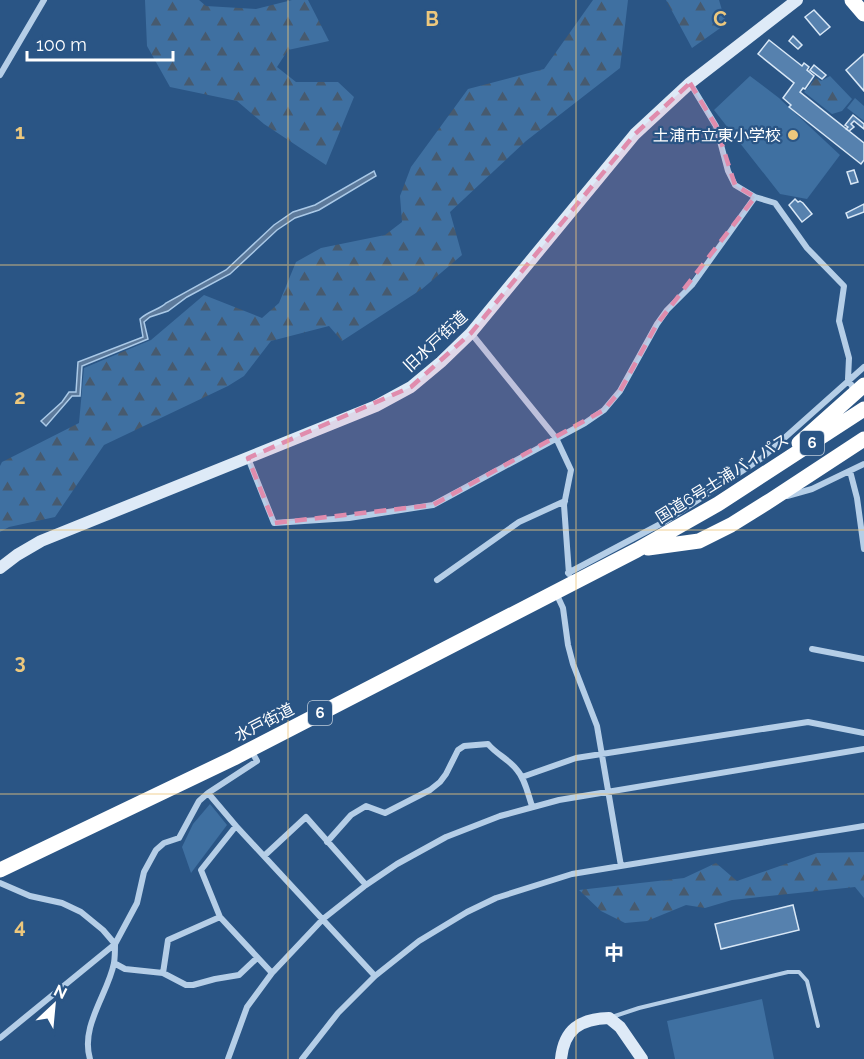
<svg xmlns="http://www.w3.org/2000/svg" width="864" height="1059" font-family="Raleway,'Noto Sans JP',sans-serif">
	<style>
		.green { fill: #3f70a1 }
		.forest { fill: url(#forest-firs) }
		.water { fill: #5d7a9b; stroke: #aac9e7; stroke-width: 1.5 }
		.building { fill: #5681ae; stroke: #d8e7f6; stroke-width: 1.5 }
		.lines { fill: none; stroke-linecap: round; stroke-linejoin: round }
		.lane { stroke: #b5cee7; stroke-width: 4 }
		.street { stroke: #b5cee7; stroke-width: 6 }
		.secondary { stroke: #deeaf7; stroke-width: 12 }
		.highway { stroke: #fff; stroke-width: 15 }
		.marked { fill: #e08cad; fill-opacity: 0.2; stroke: #e08cad; stroke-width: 4.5; stroke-dasharray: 12 8; stroke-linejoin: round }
		.grid { fill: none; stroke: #edc87d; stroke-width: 1.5; stroke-opacity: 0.55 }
		.poi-dot { fill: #edc87d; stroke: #2a5585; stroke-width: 2 }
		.labels { text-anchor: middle; stroke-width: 4.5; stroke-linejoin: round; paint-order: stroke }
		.shield { fill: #2a5585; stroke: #bfccda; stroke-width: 1.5 }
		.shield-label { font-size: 15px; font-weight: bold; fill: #fff }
		.poi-label { font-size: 16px; fill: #fff; stroke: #2a5585; text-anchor: end }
		.street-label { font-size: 16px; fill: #fff; stroke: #2a5585 }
		.quarter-label { font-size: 20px; font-weight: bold; fill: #fff; stroke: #2a5585 }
		.grid-label { font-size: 20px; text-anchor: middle; font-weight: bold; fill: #edc87d; stroke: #2a5585; stroke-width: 4.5; stroke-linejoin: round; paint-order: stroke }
	</style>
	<defs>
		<pattern id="forest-firs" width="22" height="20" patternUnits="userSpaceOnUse" patternTransform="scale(1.5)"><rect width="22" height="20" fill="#3f70a1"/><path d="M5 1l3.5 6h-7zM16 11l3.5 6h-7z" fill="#475a6e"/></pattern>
	</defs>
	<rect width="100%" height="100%" fill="#2a5585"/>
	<path class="green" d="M 750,76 L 779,98 L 840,155 L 807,199 L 780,194 L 714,110 Z
		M 855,98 L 864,106 L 864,121 L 847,108 Z
		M 210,804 L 227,825 L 191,873 L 182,847 L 193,824 Z
		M 762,999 L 774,1059 L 675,1059 L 667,1021 Z"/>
	<path class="forest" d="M 145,0 L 199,0 L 206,6 L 256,9 L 292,0 L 308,0 L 329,41 L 288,50 L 277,67 L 296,82 L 338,82 L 354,97 L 326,165 L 264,124 L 237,101 L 170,87 L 147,46 Z
		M 593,0 L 628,0 L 620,68 L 526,141 L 450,212 L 462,255 L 422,289 L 342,341 L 329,326 L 271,341 L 244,376 L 228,386 L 104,445 L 55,517 L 9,527 L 0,532 L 0,466 L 2,462 L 79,423 L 84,368 L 151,340 L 204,295 L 262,318 L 279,303 L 296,262 L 321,248 L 385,235 L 402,222 L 400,196 L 411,167 L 468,89 L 544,69 Z
		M 658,0 L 719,0 L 726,24 L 692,48 L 666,0 Z
		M 830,76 L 852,99 L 842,111 L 832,114 L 804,92 L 816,78 L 821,81 Z
		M 864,852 L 864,898 L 855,887 L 732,900 L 705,908 L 686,905 L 647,921 L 625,923 L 601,911 L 579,890 L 684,878 L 716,863 L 737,881 L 817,853 Z"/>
	<path class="water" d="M 374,171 L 376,176 L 319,210 L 295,218 L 277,230 L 230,274 L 187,297 L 168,311 L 150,317 L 144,322 L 148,339 L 82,366 L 80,396 L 72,396 L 46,426 L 41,421 L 62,402 L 69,392 L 76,392 L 78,362 L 143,337 L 140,319 C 148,311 161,309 166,303 L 226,270 L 274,225 L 293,212 L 315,205 Z"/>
	<path class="building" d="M 814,10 L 830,27 L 820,35 L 805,17 Z
		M 793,36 L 802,45 L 798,49 L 789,41 Z
		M 769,40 L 802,66 L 804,63 L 809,67 L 807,70 L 814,76 L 805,89 L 803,88 L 800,92 L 864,143 L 864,160 L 861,164 L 789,107 L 791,105 L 783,98 L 794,83 L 758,54 Z
		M 864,54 L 864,91 L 846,70 Z
		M 814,65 L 826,75 L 822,79 L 810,70 Z
		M 853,115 L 864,124 L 864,129 L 854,121 L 851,124 L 854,127 L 849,131 L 846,129 L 848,127 L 845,125 Z
		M 854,170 L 858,182 L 851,184 L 847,172 Z
		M 795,199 L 798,202 L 800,201 L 803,203 L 812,214 L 802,222 L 789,205 Z
		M 864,204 L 864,212 L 848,218 L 846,213 Z
		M 793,905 L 799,930 L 721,949 L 715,924 Z"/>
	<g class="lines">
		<path class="lane" d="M 612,1017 L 639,1008 L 788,972 L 799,972 L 807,981 L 818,1026"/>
		<path class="street" d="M 0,75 L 44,0
			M 690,83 L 716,126 L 728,171 L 735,185 L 755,197 L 775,203 L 807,248 L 844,286 L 839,321 L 849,358 L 848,379 L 853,388
			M 471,333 L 556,438 L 571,470 L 564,505 L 569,574
			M 248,458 L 274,523 L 349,518 L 433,505 L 585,423 L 604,410 L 620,391 L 657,324 L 667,310 L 692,285 L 755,197
			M 850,471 L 857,498 L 864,549
			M 787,496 L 812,489 L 864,464
			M 568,573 L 666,521 L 762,458 L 864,367
			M 437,580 L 519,522 L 565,501
			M 556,593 L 563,608 L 568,645 L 573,664 L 597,726 L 621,866
			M 812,649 L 864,659
			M 522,777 L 576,758 L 808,722 L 864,733
			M 208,793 L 236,826
			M 327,842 L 351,815 L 366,806 L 385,813 L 430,790 L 440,782 L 446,774 L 458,750 L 464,746 L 488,744 C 496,754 510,760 517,770 C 525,779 528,794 532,806
			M 264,856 L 306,817 L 366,885
			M 0,883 L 30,896 L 62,903 L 81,912 L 103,930 L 115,944 C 115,950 115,957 114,963 C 108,994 80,1026 90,1059
			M 114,963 L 125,969 L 163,973 L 186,985 L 193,985 L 215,979 L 239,975 L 257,958
			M 163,973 L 168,940 L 220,917
			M 272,973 L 220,917 L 201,870 L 236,826 L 375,976
			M 0,1038 L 115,944 L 137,903 L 144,872 L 156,850 L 164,843 L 179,838 L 199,801 L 208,793 L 257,761 L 251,750
			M 228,1059 L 247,1007 L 272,973 L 323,919 L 366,885 L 397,864 L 446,837 L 500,816 L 559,800 L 864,749
			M 302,1059 L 338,1013 L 375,976 L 419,941 L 467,912 L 496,898 L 572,874 L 864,826"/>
		<path class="secondary" d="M 0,568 L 17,555 L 41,541 L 376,406 L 411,387 L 441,362 L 471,333 L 635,134 L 690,83 L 797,0
			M 561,1059 C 564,1029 580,1019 609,1018 L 620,1027 L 642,1059"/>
		<path class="highway" d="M 852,0 L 864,14
			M 799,443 L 864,385
			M 648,548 L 699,541 L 731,525 L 771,500 L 864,439
			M 0,870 L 234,758 L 637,550 L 718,504 L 864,409"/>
	</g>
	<path class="marked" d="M 690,83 L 716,126 L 735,185 L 755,197 L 657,324 L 620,391 L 604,410 L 433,505 L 274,523 L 248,458 L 411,387 L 471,333 L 635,134 Z"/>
	<path class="grid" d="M 288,0 L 288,1059M 576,0 L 576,1059M 0,265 L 864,265M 0,530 L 864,530M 0,794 L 864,794"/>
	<circle class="poi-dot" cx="793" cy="135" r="6"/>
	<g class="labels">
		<g class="shield">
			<rect x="800" y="431" width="24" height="24" rx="4.5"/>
			<rect x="308" y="701" width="24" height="24" rx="4.5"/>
		</g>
		<g class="shield-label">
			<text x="812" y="448">6</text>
			<text x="320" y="718">6</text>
		</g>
		<g class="poi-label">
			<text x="781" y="141">土浦市立東小学校</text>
		</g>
		<g class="street-label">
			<text transform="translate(435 341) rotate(-43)" y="6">旧水戸街道</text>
			<text transform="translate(722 478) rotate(-32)" y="6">国道6号土浦バイパス</text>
			<text transform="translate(264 722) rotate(-27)" y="6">水戸街道</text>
		</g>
		<g class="quarter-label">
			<text x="614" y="960">中</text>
		</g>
	</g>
	<g class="grid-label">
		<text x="432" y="26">B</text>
		<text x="720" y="26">C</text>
		<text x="20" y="139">1</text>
		<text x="20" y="404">2</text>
		<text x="20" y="669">3</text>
		<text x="20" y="933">4</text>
	</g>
	<g transform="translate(54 1005) rotate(26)" stroke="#2a5585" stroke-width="4.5" paint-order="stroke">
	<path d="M0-4.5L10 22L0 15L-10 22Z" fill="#ffffff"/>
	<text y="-9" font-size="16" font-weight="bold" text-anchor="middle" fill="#ffffff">N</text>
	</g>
	<path d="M27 51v9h146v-9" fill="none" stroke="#ffffff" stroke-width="3"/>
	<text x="36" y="51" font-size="18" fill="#ffffff" stroke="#2a5585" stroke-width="4.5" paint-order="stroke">100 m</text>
</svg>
